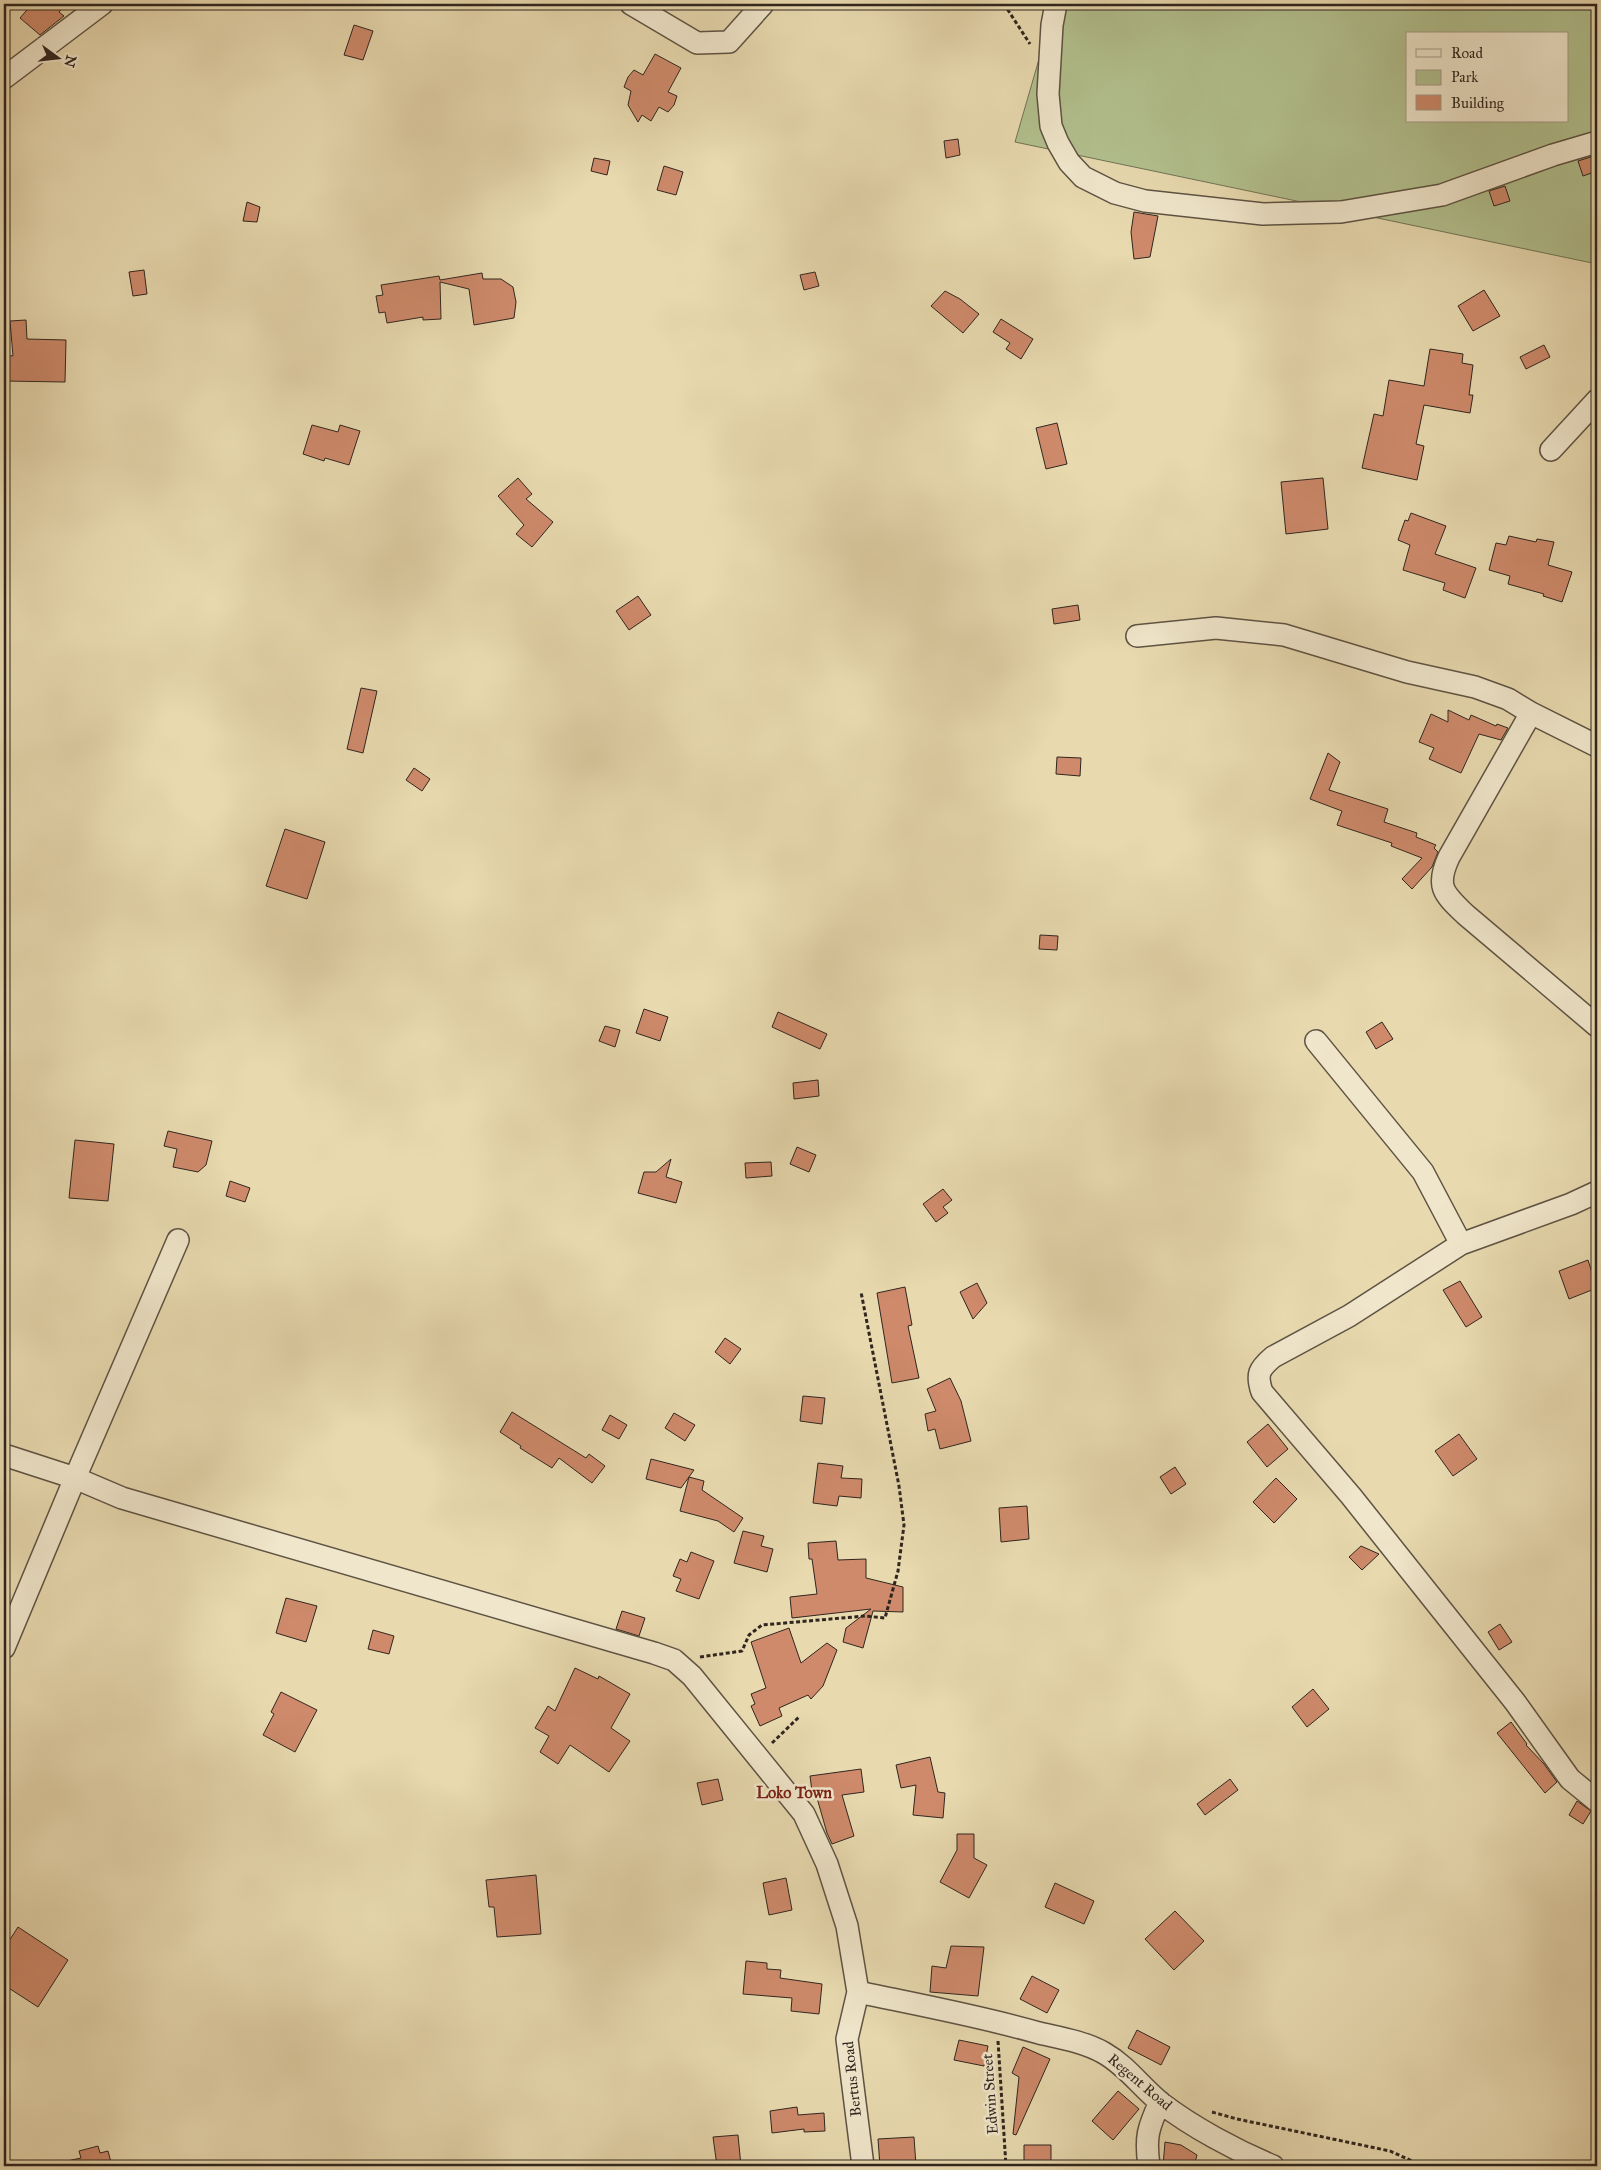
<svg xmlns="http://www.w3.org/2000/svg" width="1601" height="2170" font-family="'IM FELL Great Primer',serif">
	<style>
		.park { fill: #b2c08e; stroke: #717356; fill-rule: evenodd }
		.building { fill: #ce8a6b; stroke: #30261f }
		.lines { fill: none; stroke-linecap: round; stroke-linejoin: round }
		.minor-casing { stroke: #5e5343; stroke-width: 24 }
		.path { stroke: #30261f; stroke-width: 3; stroke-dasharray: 4 2.5; stroke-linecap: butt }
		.minor { stroke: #f0e6cb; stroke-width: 21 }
		.labels { text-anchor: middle; stroke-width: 5; stroke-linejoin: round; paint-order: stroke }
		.street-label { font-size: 15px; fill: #30261f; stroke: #f0e6cb }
		.neighbourhood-label { font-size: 16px; font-weight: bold; fill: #7a1f14; stroke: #f0e6cb }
	</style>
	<rect width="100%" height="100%" fill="#e8d9af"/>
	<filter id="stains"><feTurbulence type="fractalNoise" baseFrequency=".004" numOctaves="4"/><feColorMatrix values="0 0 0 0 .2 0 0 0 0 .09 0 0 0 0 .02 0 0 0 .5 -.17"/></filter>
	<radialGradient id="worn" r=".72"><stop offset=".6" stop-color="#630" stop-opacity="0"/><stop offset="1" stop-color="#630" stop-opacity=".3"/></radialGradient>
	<path class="park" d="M 1055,4 L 1597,4 L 1597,264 L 1015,142 ZM 1407,34 L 1567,34 L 1567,121 L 1407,121 Z"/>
	<path class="building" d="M 32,4 L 66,4 L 59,12 L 64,16 L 40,35 L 20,18 Z
		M 354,25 L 373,31 L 363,60 L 344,55 Z
		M 655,54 L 681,68 L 668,92 L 677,96 L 674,105 L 668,112 L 659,107 L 651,121 L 642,115 L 638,122 L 628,105 L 631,91 L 624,87 L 628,77 L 634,70 L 643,75 Z
		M 958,139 L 960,155 L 946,158 L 944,141 Z
		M 1597,155 L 1597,171 L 1583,176 L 1578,161 Z
		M 594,158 L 610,161 L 607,175 L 591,171 Z
		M 664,166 L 683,172 L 676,195 L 657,190 Z
		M 1505,186 L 1510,201 L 1494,206 L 1489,191 Z
		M 247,202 L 260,207 L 257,222 L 243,221 Z
		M 1134,212 L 1158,216 L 1150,257 L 1134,259 L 1131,232 Z
		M 144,270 L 147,294 L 133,296 L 129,272 Z
		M 815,272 L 819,286 L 804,290 L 800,275 Z
		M 482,273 L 483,279 L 501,279 L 513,287 L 516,302 L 514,318 L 474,325 L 469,289 L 440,282 L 441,319 L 423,320 L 423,317 L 387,323 L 385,312 L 379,313 L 376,296 L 383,295 L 381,285 L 439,276 L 440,280 Z
		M 1484,290 L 1500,316 L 1473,331 L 1458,306 Z
		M 945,291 L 960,299 L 979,314 L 963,333 L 931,306 Z
		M 1001,319 L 1033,339 L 1021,359 L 1006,349 L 1010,343 L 993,332 Z
		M 26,320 L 27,339 L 66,340 L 65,382 L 4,381 L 4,355 L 13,356 L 10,321 Z
		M 1544,345 L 1550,357 L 1526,369 L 1520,357 Z
		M 1430,349 L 1463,354 L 1462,363 L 1473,365 L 1469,395 L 1473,395 L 1470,413 L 1424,405 L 1416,444 L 1424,446 L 1417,480 L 1362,468 L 1374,414 L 1383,416 L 1389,380 L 1424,386 Z
		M 1057,423 L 1067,464 L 1046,469 L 1036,428 Z
		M 312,425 L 338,432 L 340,425 L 360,431 L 349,465 L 325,458 L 324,461 L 303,454 Z
		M 518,478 L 532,494 L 526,499 L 553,522 L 532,547 L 516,534 L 524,525 L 498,496 Z
		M 1323,478 L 1328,529 L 1286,534 L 1281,482 Z
		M 1411,513 L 1446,526 L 1435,554 L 1476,568 L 1465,598 L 1443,590 L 1445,583 L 1403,570 L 1410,545 L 1398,540 L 1405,520 L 1408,521 Z
		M 1509,536 L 1536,542 L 1537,539 L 1554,542 L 1548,565 L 1572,572 L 1562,602 L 1543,596 L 1544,594 L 1508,584 L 1510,576 L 1489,570 L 1496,543 L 1506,545 Z
		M 638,596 L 651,615 L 629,630 L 616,611 Z
		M 1078,605 L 1080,620 L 1054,624 L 1052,609 Z
		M 361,688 L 377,691 L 363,753 L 347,749 Z
		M 1448,710 L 1469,720 L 1471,715 L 1496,726 L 1497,724 L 1508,728 L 1501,740 L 1479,734 L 1461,773 L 1429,759 L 1434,748 L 1419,742 L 1431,714 L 1448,722 Z
		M 1328,753 L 1340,762 L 1329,790 L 1388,809 L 1384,822 L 1417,833 L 1416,837 L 1436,845 L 1434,848 L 1438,852 L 1432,867 L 1412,889 L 1402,879 L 1422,858 L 1391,846 L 1392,843 L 1337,825 L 1342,811 L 1310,799 Z
		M 1057,757 L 1081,758 L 1080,776 L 1056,774 Z
		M 414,768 L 430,779 L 422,791 L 406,780 Z
		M 285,829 L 325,842 L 307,899 L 266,886 Z
		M 1040,935 L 1058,936 L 1057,950 L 1039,949 Z
		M 644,1009 L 668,1017 L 660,1041 L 636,1033 Z
		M 778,1012 L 827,1034 L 820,1049 L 772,1027 Z
		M 1382,1022 L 1393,1039 L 1376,1049 L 1366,1032 Z
		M 605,1026 L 620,1030 L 615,1047 L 599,1041 Z
		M 818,1080 L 819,1096 L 794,1099 L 793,1083 Z
		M 168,1131 L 212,1141 L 206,1165 L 198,1172 L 173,1167 L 177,1149 L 164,1146 Z
		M 75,1140 L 114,1144 L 108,1201 L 69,1198 Z
		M 797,1147 L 816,1155 L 809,1172 L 790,1164 Z
		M 671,1159 L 666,1177 L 682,1182 L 676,1203 L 638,1193 L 644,1172 L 656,1172 Z
		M 771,1162 L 772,1176 L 746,1178 L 745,1163 Z
		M 230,1181 L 250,1188 L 245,1202 L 226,1196 Z
		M 943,1189 L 952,1200 L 943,1207 L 948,1213 L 936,1222 L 923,1204 Z
		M 1588,1260 L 1597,1288 L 1569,1299 L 1559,1271 Z
		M 1460,1281 L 1482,1317 L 1466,1327 L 1443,1290 Z
		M 977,1283 L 987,1303 L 973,1319 L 960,1292 Z
		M 905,1287 L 912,1325 L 908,1326 L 919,1378 L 892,1383 L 877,1293 Z
		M 725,1338 L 741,1349 L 730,1364 L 715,1352 Z
		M 950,1378 L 961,1401 L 971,1441 L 940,1449 L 935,1429 L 928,1431 L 925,1414 L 936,1411 L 927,1389 Z
		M 803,1396 L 825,1398 L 822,1424 L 800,1421 Z
		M 512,1412 L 586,1458 L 589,1454 L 605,1466 L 592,1483 L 559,1458 L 552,1468 L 520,1448 L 521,1446 L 500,1432 Z
		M 674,1413 L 695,1425 L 685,1441 L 665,1428 Z
		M 610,1415 L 627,1425 L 619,1439 L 602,1430 Z
		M 1268,1424 L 1288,1449 L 1267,1467 L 1247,1442 Z
		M 1459,1434 L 1477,1459 L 1453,1476 L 1435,1451 Z
		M 651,1459 L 694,1470 L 681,1488 L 646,1479 Z
		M 818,1463 L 843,1466 L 841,1478 L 862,1479 L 861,1498 L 839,1496 L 837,1506 L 813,1503 Z
		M 1175,1467 L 1186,1484 L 1171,1494 L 1160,1477 Z
		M 689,1477 L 704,1481 L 702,1490 L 743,1518 L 734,1532 L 718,1521 L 680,1511 Z
		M 1276,1478 L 1297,1499 L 1274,1523 L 1253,1502 Z
		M 1027,1506 L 1029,1539 L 1001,1542 L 999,1508 Z
		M 743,1531 L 764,1536 L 761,1546 L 773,1549 L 767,1572 L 734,1563 Z
		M 836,1541 L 838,1560 L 866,1559 L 866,1578 L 903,1587 L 903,1612 L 873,1611 L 863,1648 L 843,1642 L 846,1628 L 871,1609 L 792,1618 L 790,1597 L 817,1594 L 812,1559 L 809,1559 L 808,1543 Z
		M 1361,1546 L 1379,1554 L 1362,1570 L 1349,1557 Z
		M 691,1552 L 714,1561 L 699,1599 L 676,1591 L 681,1579 L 673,1576 L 680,1559 L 687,1562 Z
		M 286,1598 L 317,1606 L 306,1642 L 276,1633 Z
		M 622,1611 L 645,1618 L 639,1636 L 616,1629 Z
		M 1500,1624 L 1512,1642 L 1499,1650 L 1488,1632 Z
		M 789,1628 L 801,1663 L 827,1643 L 837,1650 L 823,1686 L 811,1699 L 808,1695 L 779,1708 L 782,1716 L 760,1726 L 751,1706 L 755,1704 L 751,1694 L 766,1688 L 751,1642 Z
		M 373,1630 L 394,1636 L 389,1654 L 368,1649 Z
		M 575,1668 L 598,1679 L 599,1676 L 630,1694 L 611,1728 L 630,1741 L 609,1772 L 570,1745 L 558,1764 L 540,1752 L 549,1736 L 535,1728 L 548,1706 L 555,1711 Z
		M 1313,1689 L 1329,1709 L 1307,1727 L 1292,1707 Z
		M 281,1692 L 317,1710 L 295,1752 L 263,1735 L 274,1714 L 271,1712 Z
		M 1511,1722 L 1527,1744 L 1526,1745 L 1544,1764 L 1557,1782 L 1545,1793 L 1497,1733 Z
		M 930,1757 L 938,1792 L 945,1793 L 943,1818 L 913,1815 L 916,1785 L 901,1788 L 896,1765 Z
		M 861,1769 L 864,1792 L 842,1795 L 854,1836 L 832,1844 L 827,1833 L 817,1798 L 813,1799 L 810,1776 Z
		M 718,1779 L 723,1800 L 702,1805 L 697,1783 Z
		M 1230,1779 L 1238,1790 L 1205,1815 L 1197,1804 Z
		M 1577,1801 L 1591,1811 L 1583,1824 L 1569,1815 Z
		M 957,1834 L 974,1834 L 974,1858 L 987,1865 L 969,1898 L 940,1882 L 957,1850 Z
		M 536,1875 L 541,1934 L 497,1937 L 494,1907 L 489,1907 L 486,1880 Z
		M 786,1878 L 792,1910 L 769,1915 L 763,1883 Z
		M 1055,1883 L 1094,1901 L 1084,1924 L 1045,1907 Z
		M 1175,1911 L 1204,1941 L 1174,1970 L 1145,1939 Z
		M 18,1927 L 68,1960 L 38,2007 L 4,1985 L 4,1949 Z
		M 951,1946 L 984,1947 L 978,1996 L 930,1992 L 932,1966 L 946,1968 Z
		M 746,1961 L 767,1963 L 767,1969 L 781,1970 L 780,1978 L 822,1984 L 819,2014 L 791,2011 L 792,1998 L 743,1994 Z
		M 1032,1976 L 1059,1990 L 1047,2013 L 1020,1999 Z
		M 1137,2030 L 1170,2047 L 1161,2065 L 1128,2048 Z
		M 959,2040 L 988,2046 L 984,2066 L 954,2060 Z
		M 1023,2047 L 1050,2059 L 1016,2135 L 1013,2134 L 1019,2077 L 1012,2073 Z
		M 1118,2091 L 1139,2109 L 1113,2140 L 1092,2121 Z
		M 797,2107 L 798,2115 L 824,2113 L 825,2131 L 804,2132 L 804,2129 L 772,2133 L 770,2111 Z
		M 738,2135 L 741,2166 L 717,2166 L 713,2137 Z
		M 914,2137 L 916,2166 L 880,2166 L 878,2139 Z
		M 1165,2142 L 1181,2145 L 1197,2155 L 1194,2166 L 1163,2166 Z
		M 1024,2145 L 1051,2145 L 1051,2164 L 1024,2164 Z
		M 98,2146 L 100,2153 L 108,2151 L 112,2166 L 68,2166 L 67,2161 L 81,2158 L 79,2151 Z"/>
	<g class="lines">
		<g class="minor-casing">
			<path id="minor" d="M 631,4 L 697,43 L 729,42 L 763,4
				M 1056,4 L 1052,25 L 1048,94 L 1051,126 L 1058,143 L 1069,162 L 1083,177 L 1115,193 L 1145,201 L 1263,214 L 1341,212 L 1442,195 L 1553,155 L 1597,142
				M 4,78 L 102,4
				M 1551,450 L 1597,400
				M 1137,636 L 1216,628 L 1284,635 L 1407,672 L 1475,687 L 1508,699 L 1531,713 L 1597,746
				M 1531,713 L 1449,857 C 1435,887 1444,894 1466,915 L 1597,1026
				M 1316,1041 L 1423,1172 L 1461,1244
				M 1597,1192 L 1571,1204 L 1461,1244 L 1349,1316 L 1273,1357 C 1259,1369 1256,1374 1262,1392 L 1351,1496 L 1417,1579 L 1515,1702 L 1570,1779 L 1597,1801
				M 4,1455 L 75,1478 L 122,1498 L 654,1653 L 674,1660 L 692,1676 L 804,1814 L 827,1864 L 847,1926 L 858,1992 L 847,2039 L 863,2166
				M 4,1648 L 75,1478 L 178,1240
				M 858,1992 C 919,2005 980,2016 1039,2033 C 1061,2038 1085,2042 1104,2053 C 1127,2066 1141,2087 1161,2103 C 1192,2127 1237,2151 1273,2166
				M 1149,2166 C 1145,2137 1148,2128 1160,2102"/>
		</g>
		<path class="path" d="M 1004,4 L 1030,44
			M 700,1657 L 742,1651 L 749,1635 L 762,1625 L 865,1616 L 885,1618 L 898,1571 L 904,1525 L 899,1486 L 861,1292
			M 772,1743 L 799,1717
			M 998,2041 L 1006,2166
			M 1212,2112 L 1237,2119 L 1390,2151 L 1423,2166"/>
		<use href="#minor" class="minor"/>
	</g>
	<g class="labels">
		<g class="street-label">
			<text transform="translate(852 2079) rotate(-96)" y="5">Bertus Road</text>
			<text transform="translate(1140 2082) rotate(40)" y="5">Regent Road</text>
			<text transform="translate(990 2094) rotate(-94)" y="5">Edwin Street</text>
		</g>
		<g class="neighbourhood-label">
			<text x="794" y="1798">Loko Town</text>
		</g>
	</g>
	<rect width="1601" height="2170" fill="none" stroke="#e8d9af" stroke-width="20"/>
	<rect x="5" y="5" width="1591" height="2160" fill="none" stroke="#30261f" stroke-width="2.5"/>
	<rect x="10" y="10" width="1581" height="2150" fill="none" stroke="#30261f"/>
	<rect x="1406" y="32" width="162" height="90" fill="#f0e6cb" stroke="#a39986"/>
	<rect x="1416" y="49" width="25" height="8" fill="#f0e6cb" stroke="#a39986"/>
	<text x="1451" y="58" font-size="15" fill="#30261f">Road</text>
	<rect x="1416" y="70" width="25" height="15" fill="#b2c08e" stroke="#a39986"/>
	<text x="1451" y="82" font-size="15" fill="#30261f">Park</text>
	<rect x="1416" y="95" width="25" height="15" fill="#ce8a6b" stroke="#a39986"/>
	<text x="1451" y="108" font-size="15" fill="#30261f">Building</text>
	<g transform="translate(58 58) rotate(105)" stroke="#f0e6cb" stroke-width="4" paint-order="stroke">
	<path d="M0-4L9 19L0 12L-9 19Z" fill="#30261f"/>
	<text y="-8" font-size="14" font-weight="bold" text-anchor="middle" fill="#30261f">N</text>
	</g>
	<rect width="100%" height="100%" filter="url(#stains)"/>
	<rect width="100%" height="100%" fill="url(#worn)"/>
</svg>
